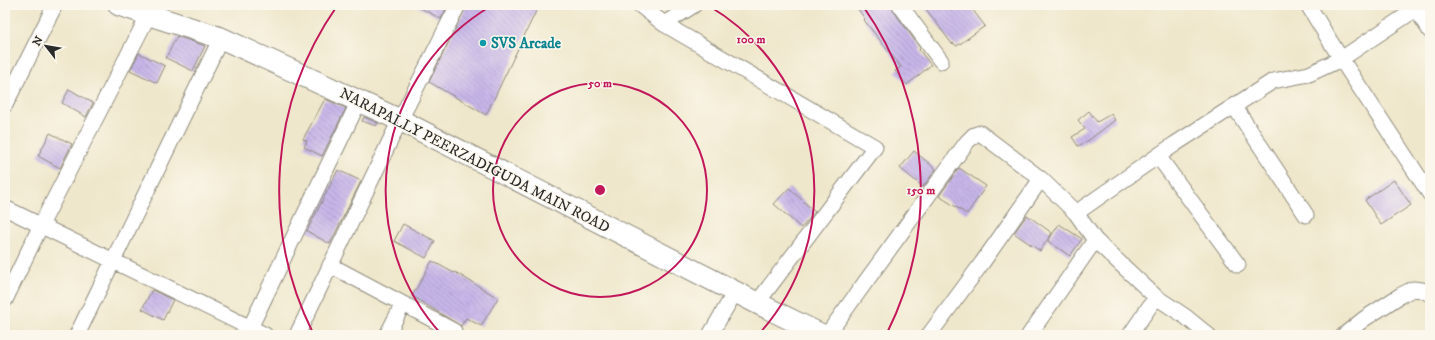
<svg xmlns="http://www.w3.org/2000/svg" width="1435" height="340" font-family="'IM FELL DW Pica',serif">
	<style>
		.building { fill: url(#building-back-hatch) }
		.lines { fill: none; stroke-linecap: round; stroke-linejoin: round }
		.street-casing { stroke: #8d897b; stroke-width: 17 }
		.secondary-casing { stroke: #8d897b; stroke-width: 23 }
		.street { stroke: #fff; stroke-width: 15 }
		.secondary { stroke: #fff; stroke-width: 21 }
		.ring { fill: none; stroke: #c2185b; stroke-width: 2 }
		.culture-dot { fill: #0f9aa8; stroke: #fbf7ec; stroke-width: 1.5 }
		.labels { text-anchor: middle; stroke-width: 3; stroke-linejoin: round; paint-order: stroke }
		.culture-label { font-size: 15px; font-weight: bold; fill: #0d838f; stroke: #fbf7ec; text-anchor: start }
		.street-label { font-size: 15px; fill: #2b2b2b; stroke: #fbf7ec }
		.centre { fill: #c2185b; stroke: #fbf7ec; stroke-width: 2 }
		.ring-label { font-size: 12px; text-anchor: middle; font-weight: bold; fill: #c2185b; stroke: #fbf7ec; stroke-width: 3; stroke-linejoin: round; paint-order: stroke }
	</style>
	<defs>
		<pattern id="building-back-hatch" width="6" height="6" patternUnits="userSpaceOnUse"><rect width="6" height="6" fill="#c7b6e9"/><path d="M-1 5l2 2M0 0l6 6M5-1l2 2" fill="none" stroke="#a294bd"/></pattern>
	</defs>
	<rect width="100%" height="100%" fill="#fbf7ec"/>
	<filter id="ink" filterUnits="userSpaceOnUse"><feTurbulence type="fractalNoise" baseFrequency=".025" numOctaves="2"/><feDisplacementMap in="SourceGraphic" scale="8" xChannelSelector="R" yChannelSelector="G"/><feConvolveMatrix kernelMatrix="1 2 1 2 8 2 1 2 1" color-interpolation-filters="sRGB"/></filter>
	<filter id="wash" filterUnits="userSpaceOnUse"><feTurbulence type="fractalNoise" baseFrequency=".012" numOctaves="4" result="noise"/><feDisplacementMap in="SourceGraphic" scale="16" xChannelSelector="R" yChannelSelector="G"/><feGaussianBlur stdDeviation="0.9" result="paint"/><feColorMatrix in="noise" values="0 0 0 0 0 0 0 0 0 0 0 0 0 0 0 0 0 1.4 0 .05"/><feComposite in="paint" operator="in"/></filter>
	<g filter="url(#wash)">
		<rect width="100%" height="100%" fill="#efe7cb"/>
		<g id="blocks">
			<path class="building" d="M 415,5 L 448,5 L 441,19 Z
				M 467,5 L 539,5 L 486,115 L 429,82 Z
				M 855,5 L 891,5 L 893,10 L 920,48 L 919,50 L 931,65 L 907,85 L 895,71 L 901,67 L 864,20 L 865,19 Z
				M 923,5 L 969,5 L 985,26 L 957,46 L 953,43 L 952,44 Z
				M 177,36 L 205,46 L 193,71 L 166,58 Z
				M 139,53 L 165,66 L 157,83 L 130,70 Z
				M 69,89 L 93,103 L 86,117 L 62,103 Z
				M 325,99 L 346,108 L 322,156 L 304,147 L 307,141 L 303,139 Z
				M 1089,111 L 1097,122 L 1111,114 L 1115,120 L 1089,140 L 1078,146 L 1072,137 L 1085,129 L 1078,120 Z
				M 364,117 L 378,123 L 376,126 L 362,121 Z
				M 50,133 L 72,144 L 60,168 L 38,156 Z
				M 914,151 L 936,169 L 923,187 L 900,168 Z
				M 959,168 L 986,186 L 967,214 L 939,196 Z
				M 338,170 L 361,181 L 330,244 L 307,231 Z
				M 1394,180 L 1411,205 L 1381,225 L 1365,200 Z
				M 789,188 L 815,212 L 801,228 L 774,204 Z
				M 1027,215 L 1052,233 L 1040,251 L 1014,233 Z
				M 403,224 L 435,241 L 426,258 L 394,241 Z
				M 1059,224 L 1082,239 L 1070,256 L 1048,241 Z
				M 432,261 L 454,273 L 455,272 L 498,298 L 481,326 L 466,318 L 461,326 L 412,296 Z
				M 152,290 L 173,300 L 163,320 L 142,309 Z"/>
		</g>
	</g>
	<g filter="url(#ink)">
		<use href="#blocks" fill-opacity="0" stroke="#8d897b" stroke-width="1"/>
		<g class="lines">
			<g class="street-casing">
				<path id="street" d="M 640,5 L 664,24 L 694,5
					M 900,5 L 941,61
					M 1308,5 L 1341,59 L 1430,194
					M 1416,9 L 1430,31
					M 664,24 L 875,147 L 757,303
					M 5,105 L 55,5
					M 1234,106 L 1306,215
					M 1158,156 L 1238,265
					M 5,208 L 265,335
					M 1076,213 L 1175,144 L 1273,81 L 1309,74 L 1341,59 L 1422,5
					M 330,265 L 454,331
					M 5,300 L 41,225 L 149,14
					M 250,328 L 359,101
					M 77,335 L 221,38
					M 297,335 L 400,120 L 458,5
					M 387,335 L 403,304
					M 710,335 L 735,292
					M 827,335 L 967,142 L 974,135 L 980,133 L 1041,179 L 1076,213 L 1095,240 L 1156,297 L 1186,317 L 1208,335
					M 929,335 L 982,263 L 1041,179
					M 1029,335 L 1095,240
					M 1130,335 L 1156,297
					M 1344,335 L 1364,319 L 1401,295 L 1413,289 L 1422,290 L 1430,294"/>
			</g>
			<g class="secondary-casing">
				<path id="secondary" d="M 119,5 L 221,38 L 400,120 L 757,303 L 822,335"/>
			</g>
			<use href="#street" class="street"/>
			<use href="#secondary" class="secondary"/>
		</g>
	</g>
	<g class="ring">
		<circle cx="600" cy="190" r="107"/>
		<path d="M442 335A214 214 0 0 1 491 6M709 6A214 214 0 0 1 758 335"/>
		<path d="M313 333A321 321 0 0 1 337 6M863 6A321 321 0 0 1 887 333"/>
	</g>
	<circle class="culture-dot" cx="483" cy="43" r="4"/>
	<g class="labels">
		<g class="culture-label">
			<text x="491" y="48">SVS Arcade</text>
		</g>
		<g class="street-label">
			<text transform="translate(475 160) rotate(27)" y="5">NARAPALLY PEERZADIGUDA MAIN ROAD</text>
		</g>
	</g>
	<circle cx="600" cy="190" r="6" class="centre"/>
	<g class="ring-label">
		<text x="751" y="43">100 m</text>
		<text x="600" y="87">50 m</text>
		<text x="921" y="194">150 m</text>
	</g>
	<rect width="1435" height="340" fill="none" stroke="#fbf7ec" stroke-width="20"/>
	<g transform="translate(46 46) rotate(301)" stroke="#fbf7ec" stroke-width="3" paint-order="stroke">
	<path d="M0-3L7 15L0 10L-7 15Z" fill="#2b2b2b"/>
	<text y="-6" font-size="11" font-weight="bold" text-anchor="middle" fill="#2b2b2b">N</text>
	</g>
</svg>
